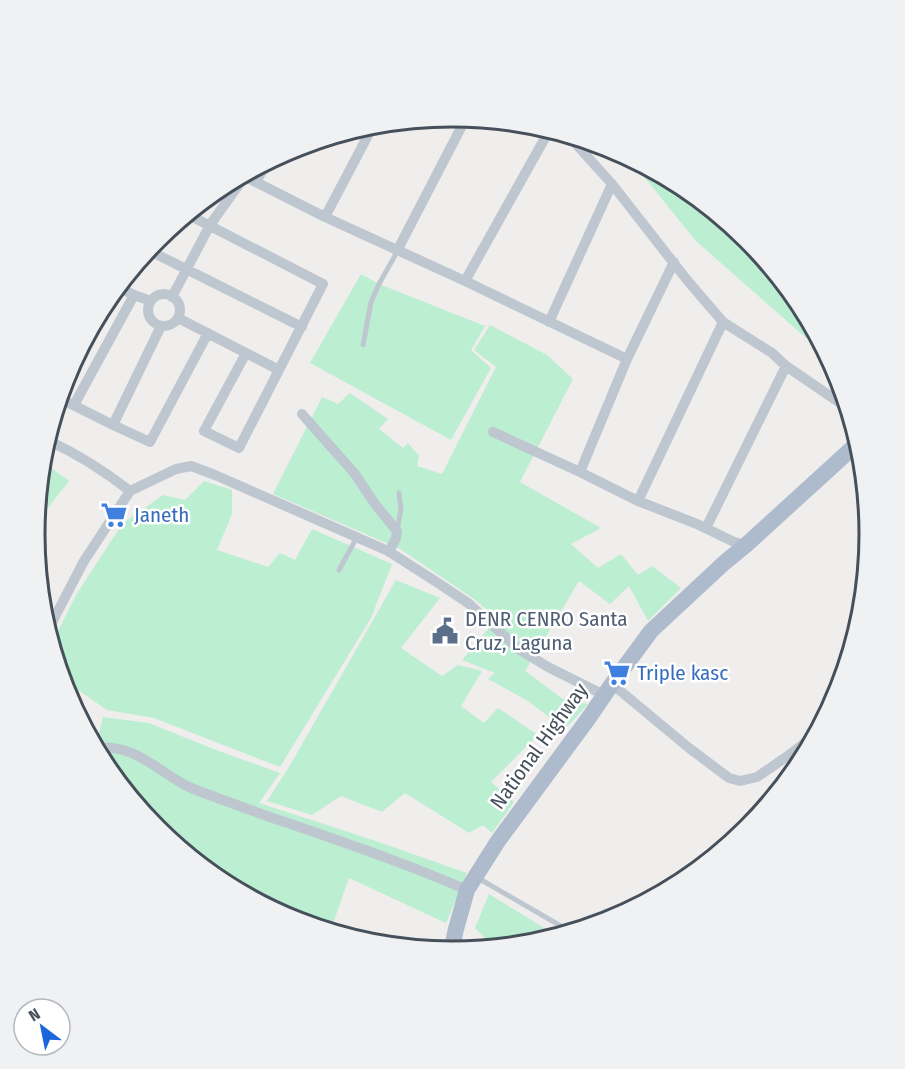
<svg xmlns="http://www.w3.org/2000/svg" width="905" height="1069" font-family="'Fira Sans Condensed',sans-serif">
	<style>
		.green { fill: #bceed2 }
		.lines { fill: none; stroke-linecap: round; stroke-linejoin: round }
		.service { stroke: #bec7d0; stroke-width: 5 }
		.minor { stroke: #bec7d0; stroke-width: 10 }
		.primary { stroke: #adbbcc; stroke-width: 16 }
		.labels { text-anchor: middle; stroke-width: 5; stroke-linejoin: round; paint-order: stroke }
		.shop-label { font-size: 21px; fill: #366cbe; stroke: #fff; text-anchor: start }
		.service-label { font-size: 21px; fill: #4e5e75; stroke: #fff; text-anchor: start }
		.street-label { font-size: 21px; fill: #46505b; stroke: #fff }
		.rim { fill: none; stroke: #46505b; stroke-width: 3 }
	</style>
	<rect width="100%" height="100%" fill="#f0eded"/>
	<path class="green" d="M 628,157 L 685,187 L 748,239 L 800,303 L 814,328 L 806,338 L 696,241 Z
		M 361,274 L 379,284 L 485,326 L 471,350 L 491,368 L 451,440 L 310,363 Z
		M 490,325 L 547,355 L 573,379 L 520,482 L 601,528 L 571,544 L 598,568 L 621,554 L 638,575 L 652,566 L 681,588 L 648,621 L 629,586 L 610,604 L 579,581 L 525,671 L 563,699 L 588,704 L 565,729 L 528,701 L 488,679 L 495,673 L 462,660 L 497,618 L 474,599 L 400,549 L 273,494 L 322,397 L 338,404 L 350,393 L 388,419 L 379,429 L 403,448 L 408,443 L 419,456 L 417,466 L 442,474 L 496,367 L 474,350 Z
		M 41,465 L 50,467 L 69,481 L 36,523 Z
		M 204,481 L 232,490 L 232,514 L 217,550 L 268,567 L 280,553 L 295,560 L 312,529 L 392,564 L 371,618 L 280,767 L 154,718 L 107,710 L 62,679 L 51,645 L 76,595 L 122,524 L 163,495 L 185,500 Z
		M 396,580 L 440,598 L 401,648 L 442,676 L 458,665 L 482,671 L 461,706 L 484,723 L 498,708 L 538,735 L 491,782 L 514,802 L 492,833 L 483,825 L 469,833 L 405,793 L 382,812 L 341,796 L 312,815 L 267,801 L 289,767 Z
		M 103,717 L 149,723 L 216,750 L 280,773 L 259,803 L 367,838 L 467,873 L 446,923 L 349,878 L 330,932 L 292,921 L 220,882 L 157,830 L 105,766 L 95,748 Z
		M 489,894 L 559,937 L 534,945 L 495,948 L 475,928 Z"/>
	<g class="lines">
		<path class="service" d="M 363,345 L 371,302 L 379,284 L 397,252
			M 397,530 L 401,510 L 399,493
			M 339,570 L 357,537
			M 478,878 L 573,933"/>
		<path class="minor" d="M 567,134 L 612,184 L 687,280 L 723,322 L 772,353 L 786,366 L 849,409
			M 242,175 L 325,217 L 465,281 L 627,359
			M 256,182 L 267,162
			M 187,214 L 323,284 L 239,448 L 204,431 L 246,353
			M 325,217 L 374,124
			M 148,250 L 302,327
			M 397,251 L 466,118
			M 465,281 L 550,129
			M 118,287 L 134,295 L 151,301
			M148 310a16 16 0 1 1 32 0a16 16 0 1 1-32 0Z
			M 172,297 L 210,225 L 245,176
			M 178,318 L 279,370
			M 549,322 L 612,184
			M 59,398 L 113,425 L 150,442 L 208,333
			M 74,405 L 134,295
			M 302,414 L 355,474 L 375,504 L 397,531 L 396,538 L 389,552
			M 113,425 L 161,326
			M 493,432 L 580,472 L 638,501 L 697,524 L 734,542 L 746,545
			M 47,440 C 78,454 103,470 130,491
			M 580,472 L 627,359 L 674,262
			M 638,501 L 723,322
			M 706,528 L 786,366
			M 47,632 L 84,561 L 130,491 L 176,469 L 191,466 L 215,475 L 388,551 L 435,581 L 468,603 L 520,650 L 548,667 L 604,695
			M 612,684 L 689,748 L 729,778 L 740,781 L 757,777 L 789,755 L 819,732
			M 95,748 C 135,744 152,767 185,785 C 194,790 205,793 215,797 C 239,806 263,815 288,823 C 348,844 408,864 467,890"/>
		<path class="primary" d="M 451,952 L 456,929 L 467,890 L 498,841 L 588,719 L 612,684 L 651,631 L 724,563 L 746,545 L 859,442"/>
	</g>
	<defs>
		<g id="supermarket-bare" transform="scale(2.07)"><path d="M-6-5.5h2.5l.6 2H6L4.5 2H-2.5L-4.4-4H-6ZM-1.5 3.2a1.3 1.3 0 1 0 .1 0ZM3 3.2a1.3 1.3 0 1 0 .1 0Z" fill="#3f7fe0" stroke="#fff" stroke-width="2.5" paint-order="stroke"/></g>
		<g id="civic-bare" transform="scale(2.07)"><path d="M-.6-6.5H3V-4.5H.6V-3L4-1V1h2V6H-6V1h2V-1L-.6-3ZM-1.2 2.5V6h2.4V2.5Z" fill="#5c6f8a" stroke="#fff" stroke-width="2.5" paint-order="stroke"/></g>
	</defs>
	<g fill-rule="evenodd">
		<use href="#supermarket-bare" x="114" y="515"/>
		<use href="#civic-bare" x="445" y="631"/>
		<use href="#supermarket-bare" x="617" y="673"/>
	</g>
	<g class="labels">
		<g class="shop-label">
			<text x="134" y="522">Janeth</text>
			<text x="637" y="680">Triple kasc</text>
		</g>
		<g class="service-label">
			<text x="465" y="626">DENR CENRO Santa<tspan x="465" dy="24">Cruz, Laguna</tspan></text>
		</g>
		<g class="street-label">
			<text transform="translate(539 746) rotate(-54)" y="7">National Highway</text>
		</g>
	</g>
	<path d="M0 0H905V1069H0ZM45 534a407 407 0 1 1 814 0a407 407 0 1 1-814 0Z" fill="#f0f1f2" fill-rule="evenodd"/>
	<path class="rim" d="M45 534a407 407 0 1 1 814 0a407 407 0 1 1-814 0Z"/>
	<g transform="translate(42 1027) rotate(328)"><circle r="28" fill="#ffffff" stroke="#b5b9bd" stroke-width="1.5"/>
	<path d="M0-4.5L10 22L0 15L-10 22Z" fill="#1b65dd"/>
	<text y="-9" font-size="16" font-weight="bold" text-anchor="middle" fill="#46505b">N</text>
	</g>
</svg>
